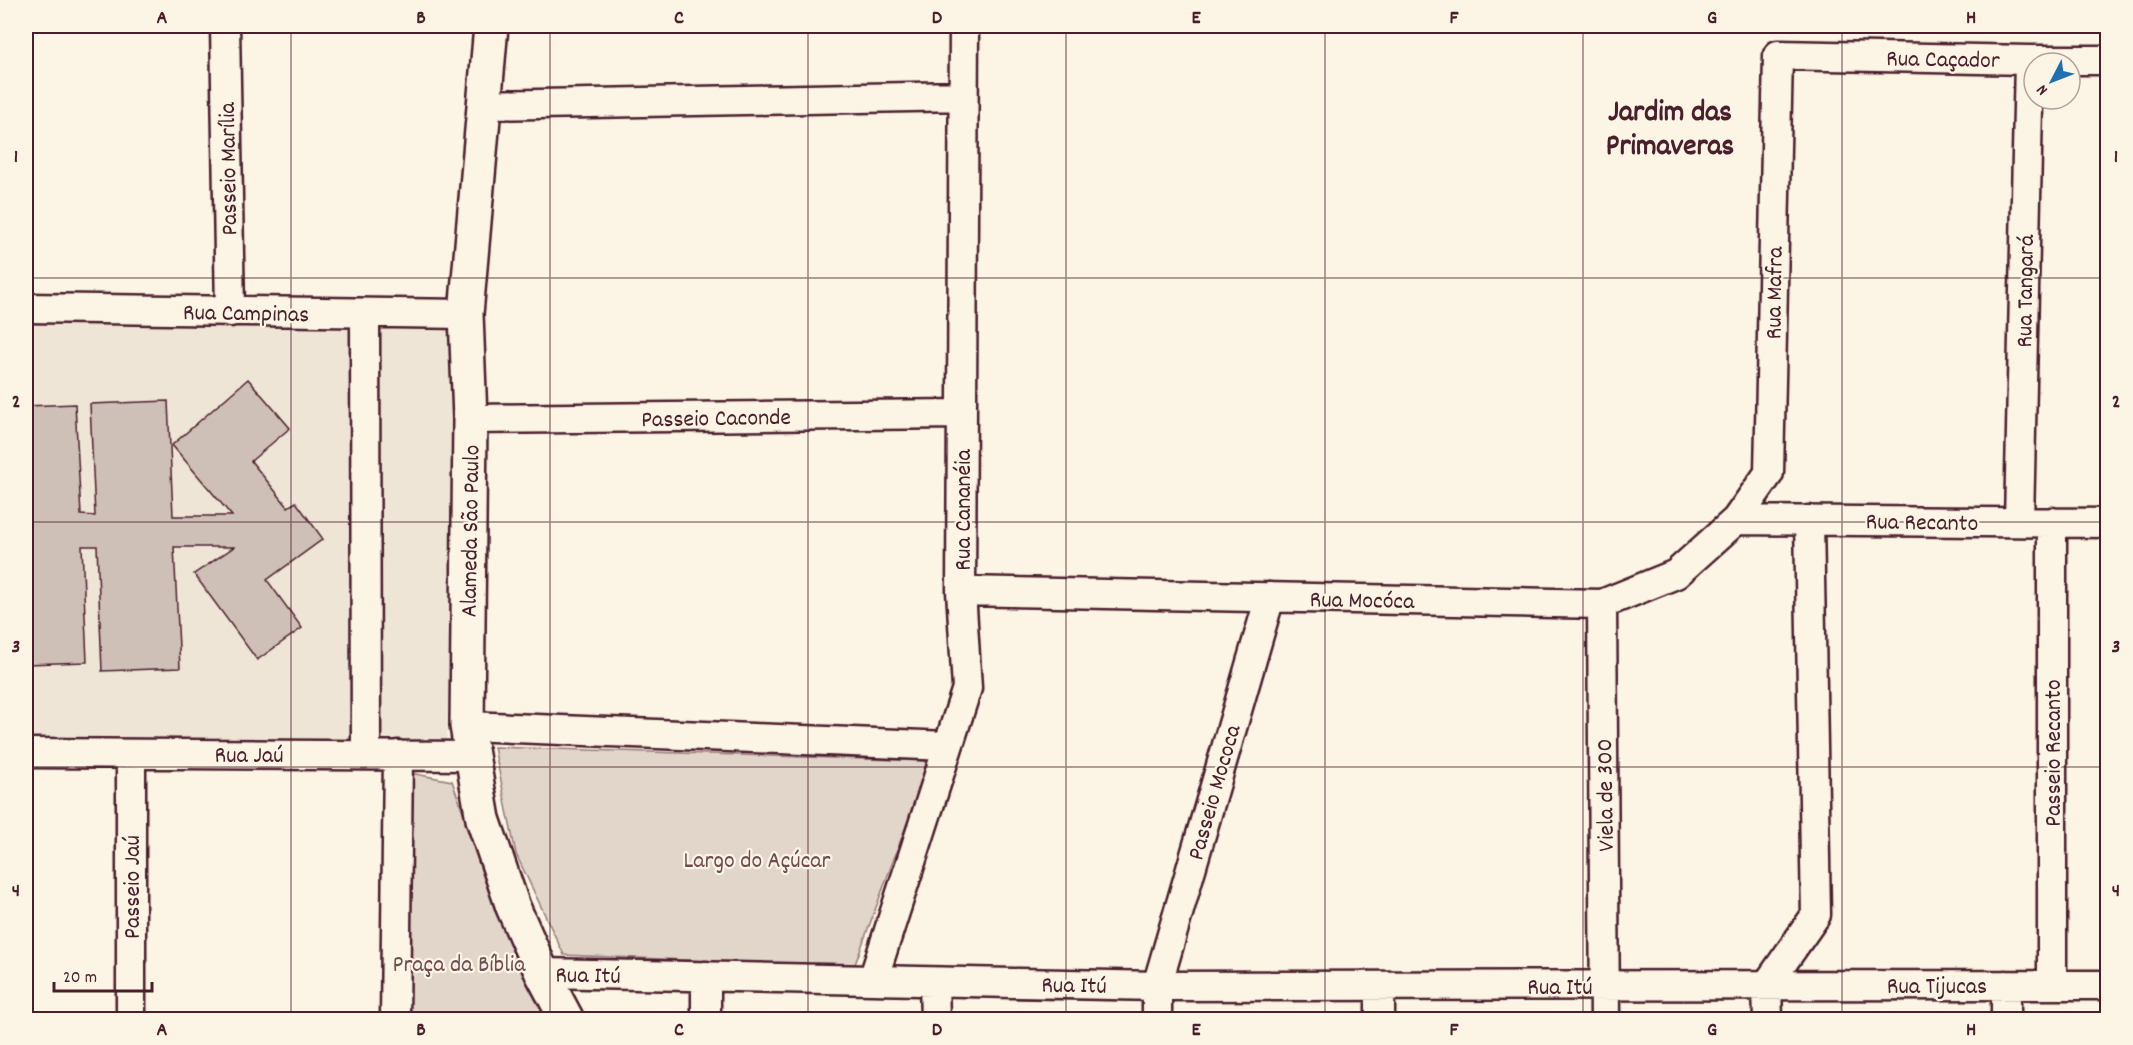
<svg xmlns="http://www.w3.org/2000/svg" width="2133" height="1045" font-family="Dekko,sans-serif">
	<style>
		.built { fill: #eee5d7 }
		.green { fill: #e2d5ca; stroke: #967a7a; stroke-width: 1.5 }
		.building { fill: #cfc0b7; stroke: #4a1f2b; stroke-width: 1.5 }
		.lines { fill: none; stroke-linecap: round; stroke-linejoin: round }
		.street-casing { stroke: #4a1f2b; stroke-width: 33 }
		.secondary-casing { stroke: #4a1f2b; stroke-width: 38 }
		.street { stroke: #fcf5e5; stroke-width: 28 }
		.secondary { stroke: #fcf5e5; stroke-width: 33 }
		.grid { fill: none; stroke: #4a1f2b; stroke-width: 1.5; stroke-opacity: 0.55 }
		.labels { text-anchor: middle; stroke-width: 4.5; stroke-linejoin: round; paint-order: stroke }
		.street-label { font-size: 24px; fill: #4a1f2b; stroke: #fcf5e5 }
		.park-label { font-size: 24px; fill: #704c53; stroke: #fcf5e5 }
		.district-label { font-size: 30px; font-weight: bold; fill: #4a1f2b; stroke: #fcf5e5 }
		.neatline { fill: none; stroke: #4a1f2b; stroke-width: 2 }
		.grid-label { font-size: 20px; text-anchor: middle; font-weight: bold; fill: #4a1f2b }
	</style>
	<rect width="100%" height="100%" fill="#fcf5e5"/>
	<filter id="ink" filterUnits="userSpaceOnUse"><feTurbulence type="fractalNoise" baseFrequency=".0167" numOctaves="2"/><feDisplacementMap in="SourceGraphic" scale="12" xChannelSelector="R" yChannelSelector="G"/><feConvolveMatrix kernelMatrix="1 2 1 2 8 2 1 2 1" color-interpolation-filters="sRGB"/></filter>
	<g filter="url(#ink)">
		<path class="built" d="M 26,321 L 455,324 L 447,745 L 26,742 Z"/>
		<path class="green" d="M 494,747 L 930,761 L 854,967 L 564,955 L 516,854 Z
			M 405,772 L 452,781 L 516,961 L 546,1019 L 406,1019 Z"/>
		<path class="building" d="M 248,379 L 290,428 L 251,461 L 288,507 L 296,502 L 323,539 L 267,580 L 302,628 L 257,660 L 194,574 L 234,547 L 174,547 L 180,668 L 102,671 L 97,546 L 82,546 L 87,662 L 26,664 L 26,406 L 75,404 L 81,515 L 95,516 L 90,404 L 168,401 L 173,516 L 232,516 L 172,445 Z"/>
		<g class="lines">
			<g class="street-casing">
				<path id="street" d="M 225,26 L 230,312
					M 482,105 L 963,96
					M 26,308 L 466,314
					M 365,313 L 366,755
					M 470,419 L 962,414
					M 1736,520 L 2108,523
					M 2019,522 L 2029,60
					M 2052,522 L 2052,985
					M 961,591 L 1602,604 L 1676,574 L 1736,520 L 1769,473 L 1778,55 L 2029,60 L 2108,60
					M 1602,604 L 1605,1020
					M 467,726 L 948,746
					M 26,753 L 472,756
					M 131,754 L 131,1020
					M 542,973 L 1157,986 L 2108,985
					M 706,976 L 706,1020
					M 873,980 L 967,688 L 961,591 L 964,26
					M 934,982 L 935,1020
					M 1380,986 L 1380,1020
					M 395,1020 L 398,755
					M 1157,1020 L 1157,986 L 1270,597
					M 1768,1020 L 1767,985 L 1816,915 L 1809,520
					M 2006,1020 L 2006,985"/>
			</g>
			<g class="secondary-casing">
				<path id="secondary" d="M 491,26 L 466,314 L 470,419 L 467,726 L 483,819 L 513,907 L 542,973 L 567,1020"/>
			</g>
			<use href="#street" class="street"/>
			<use href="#secondary" class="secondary"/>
		</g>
	</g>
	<path class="grid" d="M 291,26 L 291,1020M 550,26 L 550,1020M 808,26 L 808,1020M 1066,26 L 1066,1020M 1325,26 L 1325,1020M 1583,26 L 1583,1020M 1842,26 L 1842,1020M 26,278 L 2108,278M 26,522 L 2108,522M 26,767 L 2108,767"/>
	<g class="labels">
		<g class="street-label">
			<text transform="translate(1943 58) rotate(1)" y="8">Rua Caçador</text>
			<text transform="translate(227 169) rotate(-91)" y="8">Passeio Marília</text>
			<text transform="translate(2024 291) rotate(-89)" y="8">Rua Tangará</text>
			<text transform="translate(1773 293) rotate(-89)" y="8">Rua Mafra</text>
			<text transform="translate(246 312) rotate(1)" y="8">Rua Campinas</text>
			<text transform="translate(716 417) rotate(-1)" y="8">Passeio Caconde</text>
			<text transform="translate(962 510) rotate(-90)" y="8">Rua Cananéia</text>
			<text transform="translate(1922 521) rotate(1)" y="8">Rua Recanto</text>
			<text transform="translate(469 531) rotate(-89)" y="8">Alameda São Paulo</text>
			<text transform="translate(1362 599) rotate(1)" y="8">Rua Mocóca</text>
			<text transform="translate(2052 753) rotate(-90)" y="8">Passeio Recanto</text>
			<text x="249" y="762">Rua Jaú</text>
			<text transform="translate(1213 792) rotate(-74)" y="8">Passeio Mococa</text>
			<text transform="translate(1604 795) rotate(-91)" y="8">Viela de 300</text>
			<text transform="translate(131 887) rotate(-90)" y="8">Passeio Jaú</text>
			<text transform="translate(588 974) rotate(1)" y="8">Rua Itú</text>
			<text transform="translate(1074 984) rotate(1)" y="8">Rua Itú</text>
			<text x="1937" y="993">Rua Tijucas</text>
			<text x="1560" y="994">Rua Itú</text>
		</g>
		<g class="park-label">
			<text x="757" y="867">Largo do Açúcar</text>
			<text x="459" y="971">Praça da Bíblia</text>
		</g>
		<g class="district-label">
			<text x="1670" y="120">Jardim das<tspan x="1670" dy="34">Primaveras</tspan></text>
		</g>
	</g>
	<rect width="2133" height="1045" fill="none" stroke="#fcf5e5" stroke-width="66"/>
	<g transform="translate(2052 81) rotate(228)"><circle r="28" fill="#fcf5e5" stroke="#b59f9b" stroke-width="1.5"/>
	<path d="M0-4.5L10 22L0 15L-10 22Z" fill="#1f6fb2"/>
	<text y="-9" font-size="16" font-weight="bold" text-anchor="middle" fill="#4a1f2b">N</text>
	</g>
	<path d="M54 982v9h98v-9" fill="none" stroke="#4a1f2b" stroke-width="3"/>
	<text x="63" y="982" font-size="18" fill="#4a1f2b" stroke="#fcf5e5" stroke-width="4.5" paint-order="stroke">20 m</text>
	<rect x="33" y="33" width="2067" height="979" class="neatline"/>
	<g class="grid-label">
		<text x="162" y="23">A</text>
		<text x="421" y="23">B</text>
		<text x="679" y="23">C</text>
		<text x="937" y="23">D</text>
		<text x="1196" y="23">E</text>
		<text x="1454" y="23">F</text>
		<text x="1712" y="23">G</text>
		<text x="1971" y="23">H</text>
		<text x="16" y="162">1</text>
		<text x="2116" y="162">1</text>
		<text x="16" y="407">2</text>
		<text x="2116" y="407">2</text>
		<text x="16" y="652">3</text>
		<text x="2116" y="652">3</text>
		<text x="16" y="896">4</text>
		<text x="2116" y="896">4</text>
		<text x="162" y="1035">A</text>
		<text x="421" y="1035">B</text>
		<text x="679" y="1035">C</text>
		<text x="937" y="1035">D</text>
		<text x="1196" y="1035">E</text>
		<text x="1454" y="1035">F</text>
		<text x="1712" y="1035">G</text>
		<text x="1971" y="1035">H</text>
	</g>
</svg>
